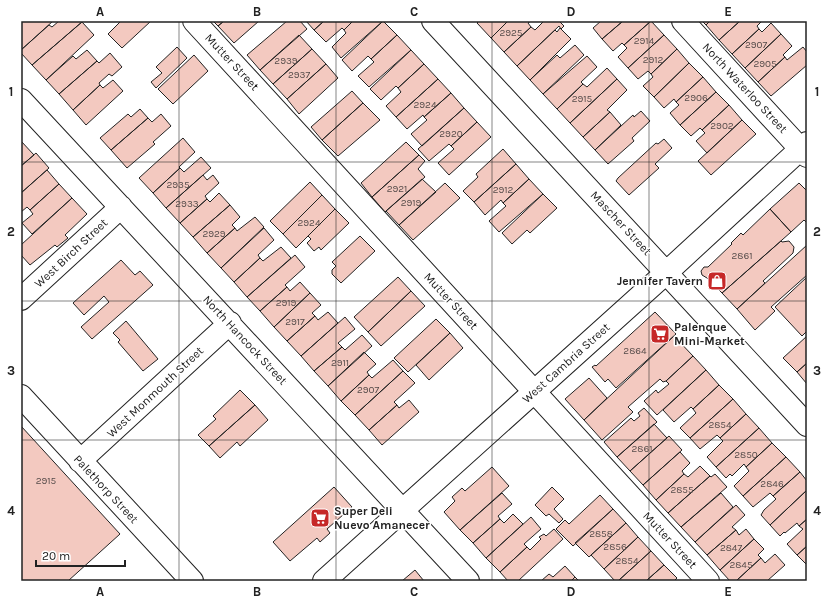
<svg xmlns="http://www.w3.org/2000/svg" width="828" height="602" font-family="Karla,sans-serif">
	<style>
		.building { fill: #f3c9c0; stroke: #222 }
		.lines { fill: none; stroke-linecap: round; stroke-linejoin: round }
		.minor-casing { stroke: #222; stroke-width: 24 }
		.minor { stroke: #fff; stroke-width: 22 }
		.grid { fill: none; stroke: #222; stroke-width: 1; stroke-opacity: 0.55 }
		.labels { text-anchor: middle; stroke-width: 3; stroke-linejoin: round; paint-order: stroke }
		.number-label { font-size: 10px; fill: #564c4a }
		.street-label { font-size: 12px; fill: #222; stroke: #fff }
		.poi-label { font-size: 12px; font-weight: bold; fill: #222; stroke: #fff; text-anchor: start }
		.neatline { fill: none; stroke: #222; stroke-width: 1.5 }
		.grid-label { font-size: 13px; text-anchor: middle; font-weight: bold; fill: #222 }
	</style>
	<rect width="100%" height="100%" fill="#fff"/>
	<path class="building" d="M 21,21 L 53,21 L 21,50 Z
		M 59,21 L 83,21 L 32,65 L 21,53 L 21,50 L 49,25 L 52,27 Z
		M 121,21 L 151,21 L 122,48 L 108,34 Z
		M 213,21 L 224,21 L 218,26 Z
		M 224,21 L 259,21 L 234,43 L 218,26 Z
		M 287,21 L 300,21 L 307,29 L 260,70 L 247,55 Z
		M 306,21 L 324,21 L 314,30 Z
		M 324,21 L 353,21 L 344,30 L 342,28 L 326,42 L 314,30 Z
		M 353,21 L 383,21 L 341,58 L 332,47 L 346,33 L 344,30 Z
		M 383,21 L 397,35 L 371,59 L 368,56 L 352,71 L 342,60 Z
		M 479,21 L 508,21 L 491,38 L 477,23 Z
		M 508,21 L 531,21 L 528,23 L 531,27 L 504,52 L 491,38 Z
		M 544,21 L 559,21 L 564,26 L 561,29 L 559,26 L 517,66 L 504,52 L 531,27 L 535,30 Z
		M 601,21 L 623,21 L 602,39 L 593,28 Z
		M 623,21 L 651,21 L 624,45 L 622,43 L 613,51 L 602,39 Z
		M 651,21 L 664,35 L 628,68 L 618,57 L 627,48 L 624,45 Z
		M 702,21 L 710,21 L 706,25 Z
		M 710,21 L 740,21 L 719,40 L 706,25 Z
		M 740,21 L 762,21 L 757,26 L 759,29 L 732,54 L 719,40 Z
		M 82,22 L 94,35 L 46,80 L 32,65 Z
		M 771,23 L 781,34 L 745,68 L 732,54 L 759,29 L 762,32 Z
		M 560,28 L 571,39 L 530,80 L 517,66 L 555,30 L 557,32 Z
		M 781,34 L 792,46 L 783,55 L 785,57 L 758,82 L 745,68 Z
		M 299,35 L 312,49 L 273,84 L 260,70 Z
		M 397,35 L 411,50 L 369,87 L 358,76 L 374,62 L 371,59 Z
		M 664,35 L 677,49 L 651,74 L 648,71 L 638,79 L 628,68 Z
		M 575,45 L 584,55 L 543,94 L 530,80 L 557,55 L 560,58 Z
		M 177,47 L 187,58 L 156,88 L 151,82 L 162,73 L 156,67 Z
		M 803,47 L 807,52 L 807,65 L 771,96 L 758,82 L 785,57 L 787,60 Z
		M 312,49 L 326,64 L 287,99 L 273,84 Z
		M 677,49 L 689,63 L 654,97 L 643,86 L 653,77 L 651,74 Z
		M 87,50 L 97,61 L 59,94 L 46,80 L 73,56 L 76,59 Z
		M 411,50 L 424,64 L 398,88 L 396,86 L 381,100 L 370,89 Z
		M 110,53 L 122,67 L 112,76 L 109,74 L 99,83 L 100,85 L 73,110 L 59,94 L 97,61 L 99,63 Z
		M 194,55 L 208,71 L 173,104 L 158,89 Z
		M 587,56 L 597,67 L 581,82 L 583,84 L 557,109 L 543,94 Z
		M 689,63 L 703,77 L 676,102 L 674,99 L 664,108 L 654,97 Z
		M 326,64 L 338,78 L 299,114 L 287,99 Z
		M 424,64 L 438,79 L 396,117 L 386,106 L 401,92 L 398,88 Z
		M 607,68 L 617,79 L 570,123 L 557,109 L 583,84 L 587,87 Z
		M 703,77 L 716,92 L 680,125 L 670,113 L 679,105 L 676,102 Z
		M 438,79 L 451,93 L 424,117 L 423,115 L 407,129 L 396,117 Z
		M 617,79 L 627,90 L 607,110 L 610,112 L 583,137 L 570,123 Z
		M 113,80 L 123,91 L 86,125 L 73,110 L 100,85 L 103,88 Z
		M 352,91 L 363,103 L 322,140 L 311,127 Z
		M 716,92 L 729,105 L 702,130 L 700,128 L 691,136 L 680,125 Z
		M 451,93 L 464,108 L 422,146 L 411,134 L 427,120 L 424,117 Z
		M 363,103 L 380,120 L 338,156 L 322,140 Z
		M 729,105 L 742,120 L 707,153 L 696,141 L 705,133 L 702,130 Z
		M 464,108 L 477,122 L 451,146 L 449,144 L 429,161 L 418,149 Z
		M 140,109 L 148,118 L 111,150 L 100,138 L 128,114 L 131,117 Z
		M 641,111 L 650,121 L 632,138 L 634,141 L 608,164 L 595,150 L 633,115 L 634,117 Z
		M 610,112 L 621,125 L 595,150 L 583,137 Z
		M 161,114 L 171,126 L 153,142 L 155,144 L 127,168 L 111,150 L 148,118 L 152,122 Z
		M 742,120 L 756,134 L 711,175 L 698,161 Z
		M 477,122 L 491,137 L 449,175 L 438,163 L 454,149 L 451,146 Z
		M 183,138 L 195,152 L 179,167 L 180,168 L 153,193 L 139,178 Z
		M 664,139 L 672,148 L 655,164 L 659,168 L 629,195 L 616,181 L 618,178 L 656,143 L 658,144 Z
		M 21,141 L 34,155 L 21,166 Z
		M 406,142 L 419,155 L 372,197 L 361,183 Z
		M 503,149 L 516,164 L 474,202 L 463,191 L 478,177 L 476,174 Z
		M 36,153 L 49,168 L 21,193 L 21,166 Z
		M 419,155 L 425,161 L 418,169 L 425,177 L 385,212 L 372,197 Z
		M 201,157 L 211,168 L 166,208 L 153,193 L 180,168 L 184,172 Z
		M 516,164 L 529,179 L 503,203 L 501,200 L 485,215 L 474,202 Z
		M 47,170 L 59,184 L 30,210 L 27,207 L 21,212 L 21,193 Z
		M 203,175 L 207,180 L 213,175 L 219,183 L 205,196 L 207,199 L 180,223 L 166,208 Z
		M 422,179 L 436,192 L 399,225 L 386,211 Z
		M 529,179 L 543,194 L 499,232 L 489,221 L 506,206 L 503,203 Z
		M 310,182 L 322,195 L 283,234 L 270,221 Z
		M 445,183 L 460,198 L 413,240 L 399,225 Z
		M 799,183 L 807,191 L 807,223 L 804,220 L 791,232 L 770,209 Z
		M 59,184 L 72,198 L 32,234 L 22,223 L 33,214 L 30,210 Z
		M 219,193 L 230,205 L 193,237 L 180,223 L 207,199 L 210,202 Z
		M 543,194 L 557,208 L 530,233 L 527,230 L 512,244 L 502,233 Z
		M 322,195 L 335,209 L 296,248 L 283,234 Z
		M 72,198 L 87,214 L 65,235 L 68,238 L 57,247 L 55,245 L 30,265 L 21,255 L 21,245 Z
		M 230,205 L 240,217 L 232,225 L 235,228 L 207,253 L 193,237 Z
		M 335,209 L 349,223 L 321,250 L 319,247 L 314,251 L 307,243 L 311,239 L 308,236 Z
		M 770,209 L 791,232 L 722,293 L 707,278 L 702,275 L 701,271 L 704,267 L 708,267 L 732,244 L 731,243 L 741,233 L 743,235 Z
		M 255,217 L 264,227 L 221,268 L 207,253 L 235,228 L 237,231 Z
		M 264,228 L 274,240 L 258,255 L 260,258 L 234,282 L 221,268 Z
		M 360,236 L 375,251 L 341,283 L 332,274 L 332,270 L 336,266 L 332,262 Z
		M 781,241 L 782,242 L 789,241 L 794,247 L 793,253 L 763,281 L 765,283 L 737,309 L 722,293 Z
		M 807,245 L 807,275 L 771,307 L 775,311 L 755,330 L 737,309 Z
		M 281,247 L 291,258 L 247,297 L 234,282 L 260,258 L 263,261 Z
		M 295,255 L 305,267 L 285,285 L 287,287 L 260,311 L 247,297 Z
		M 121,260 L 135,275 L 140,271 L 153,285 L 92,339 L 81,327 L 109,302 L 104,296 L 84,315 L 73,303 Z
		M 398,277 L 411,291 L 368,332 L 354,317 Z
		M 807,277 L 807,331 L 802,336 L 775,307 Z
		M 300,282 L 310,293 L 274,327 L 260,311 L 287,287 L 290,291 Z
		M 411,291 L 425,306 L 381,346 L 368,332 Z
		M 310,293 L 321,305 L 312,313 L 315,316 L 287,341 L 274,327 Z
		M 328,312 L 338,323 L 301,356 L 287,341 L 315,316 L 318,320 Z
		M 655,312 L 676,334 L 616,388 L 608,379 L 605,382 L 592,367 L 595,365 L 596,366 Z
		M 345,317 L 355,329 L 338,343 L 342,347 L 314,371 L 301,356 Z
		M 436,319 L 450,333 L 408,372 L 394,358 Z
		M 126,321 L 158,359 L 143,371 L 118,342 L 120,340 L 113,333 Z
		M 450,333 L 463,348 L 429,380 L 416,365 Z
		M 362,335 L 372,346 L 328,386 L 314,371 L 342,347 L 345,350 Z
		M 674,336 L 693,356 L 666,381 L 663,382 L 660,379 L 628,407 L 633,412 L 602,440 L 584,420 Z
		M 807,336 L 807,363 L 797,372 L 783,358 Z
		M 364,352 L 376,364 L 367,372 L 369,375 L 341,401 L 328,386 Z
		M 693,356 L 706,370 L 657,415 L 644,401 L 656,390 L 658,393 L 669,384 L 666,381 Z
		M 393,360 L 403,371 L 355,415 L 341,401 L 369,375 L 372,378 Z
		M 807,363 L 807,384 L 797,372 Z
		M 706,370 L 719,385 L 693,409 L 691,407 L 674,422 L 663,410 Z
		M 403,371 L 415,383 L 394,402 L 397,405 L 369,430 L 355,415 Z
		M 589,378 L 607,398 L 584,420 L 565,399 Z
		M 719,385 L 733,399 L 690,438 L 680,428 L 696,413 L 693,409 Z
		M 240,390 L 255,405 L 209,446 L 198,435 L 216,419 L 213,416 Z
		M 733,399 L 746,414 L 720,438 L 717,435 L 700,449 L 690,438 Z
		M 409,400 L 419,412 L 382,445 L 369,430 L 397,405 L 399,408 Z
		M 255,405 L 268,420 L 240,446 L 237,442 L 220,458 L 209,446 Z
		M 644,408 L 657,422 L 617,457 L 604,442 L 631,418 L 634,421 L 640,416 L 638,413 Z
		M 746,414 L 759,428 L 716,467 L 707,457 L 723,441 L 720,438 Z
		M 654,424 L 667,438 L 630,471 L 617,457 Z
		M 21,426 L 120,534 L 68,581 L 21,581 Z
		M 759,428 L 772,443 L 746,467 L 744,464 L 732,476 L 730,474 L 726,478 L 716,467 Z
		M 669,436 L 682,450 L 643,485 L 630,471 Z
		M 772,443 L 786,457 L 743,496 L 734,486 L 749,471 L 746,467 Z
		M 680,452 L 690,463 L 682,471 L 684,474 L 656,500 L 643,485 Z
		M 786,457 L 800,472 L 773,496 L 770,493 L 753,507 L 743,496 Z
		M 700,466 L 710,476 L 668,513 L 656,500 L 684,474 L 688,477 Z
		M 492,467 L 509,486 L 460,530 L 444,512 L 455,501 L 452,497 L 462,488 L 465,491 Z
		M 800,472 L 807,481 L 807,490 L 770,525 L 761,515 L 764,510 L 776,499 L 773,496 Z
		M 715,474 L 727,487 L 681,527 L 668,513 L 710,476 L 711,477 Z
		M 334,487 L 352,507 L 327,529 L 330,533 L 320,542 L 317,538 L 290,561 L 273,542 Z
		M 552,487 L 564,499 L 554,509 L 563,519 L 559,523 L 549,514 L 546,516 L 535,505 Z
		M 807,490 L 807,519 L 799,526 L 797,523 L 785,533 L 784,532 L 780,536 L 770,525 Z
		M 502,493 L 512,504 L 498,516 L 500,519 L 473,543 L 460,530 Z
		M 721,493 L 733,507 L 695,542 L 681,527 Z
		M 600,495 L 613,509 L 573,546 L 556,529 L 565,520 L 569,524 Z
		M 736,505 L 745,515 L 732,527 L 736,530 L 707,555 L 695,542 Z
		M 613,509 L 626,523 L 589,557 L 575,543 Z
		M 513,514 L 523,524 L 486,558 L 473,543 L 500,519 L 504,523 Z
		M 531,517 L 541,529 L 524,544 L 527,547 L 500,572 L 486,558 Z
		M 807,519 L 807,546 L 797,555 L 787,544 L 803,529 L 799,526 Z
		M 626,523 L 638,537 L 604,569 L 591,555 Z
		M 554,529 L 563,539 L 518,581 L 508,581 L 500,572 L 527,547 L 530,550 L 541,539 L 539,537 L 544,534 L 546,536 Z
		M 746,529 L 754,539 L 720,570 L 707,555 L 736,530 L 739,535 Z
		M 638,537 L 651,551 L 618,581 L 615,581 L 604,569 Z
		M 754,539 L 764,549 L 758,555 L 761,558 L 736,581 L 730,581 L 720,570 Z
		M 807,546 L 807,565 L 797,555 Z
		M 651,551 L 664,565 L 646,581 L 618,581 Z
		M 775,554 L 785,565 L 767,581 L 736,581 L 761,558 L 765,563 Z
		M 664,565 L 677,578 L 674,581 L 646,581 Z
		M 565,566 L 575,577 L 571,581 L 541,581 L 549,574 L 553,577 Z
		M 415,570 L 424,581 L 402,581 Z
		M 575,577 L 579,581 L 571,581 Z"/>
	<g class="lines">
		<g class="minor-casing">
			<path id="minor" d="M 194,21 L 708,581
				M 433,21 L 807,425
				M 683,21 L 807,156
				M 21,100 L 468,581
				M 21,299 L 121,207
				M 21,396 L 192,581
				M 80,461 L 230,323
				M 324,581 L 667,272 L 807,143"/>
		</g>
		<use href="#minor" class="minor"/>
	</g>
	<path class="grid" d="M 179,21 L 179,581M 336,21 L 336,581M 492,21 L 492,581M 649,21 L 649,581M 21,162 L 807,162M 21,301 L 807,301M 21,440 L 807,440"/>
	<defs>
		<g id="shop-square" transform="scale(1)"><rect x="-9" y="-9" width="18" height="18" rx="4" fill="#c62828" stroke="#fff"/><path d="M-5-2.5h2.3a2.7 3.5 0 0 1 5.4 0H5L5.5 6h-11ZM-1.5-2.5h3a1.5 2.3 0 0 0-3 0Z" fill="#fff"/></g>
		<g id="supermarket-square" transform="scale(1)"><rect x="-9" y="-9" width="18" height="18" rx="4" fill="#c62828" stroke="#fff"/><path d="M-6-5.5h2.5l.6 2H6L4.5 2H-2.5L-4.4-4H-6ZM-1.5 3.2a1.3 1.3 0 1 0 .1 0ZM3 3.2a1.3 1.3 0 1 0 .1 0Z" fill="#fff"/></g>
	</defs>
	<g fill-rule="evenodd">
		<use href="#shop-square" x="717" y="281"/>
		<use href="#supermarket-square" x="660" y="334"/>
		<use href="#supermarket-square" x="320" y="518"/>
	</g>
	<g class="labels">
		<g class="number-label">
			<text x="511" y="36">2925</text>
			<text x="644" y="44">2914</text>
			<text x="756" y="48">2907</text>
			<text x="653" y="63">2912</text>
			<text x="286" y="64">2939</text>
			<text x="765" y="67">2905</text>
			<text x="299" y="78">2937</text>
			<text x="696" y="101">2906</text>
			<text x="582" y="102">2915</text>
			<text x="425" y="108">2924</text>
			<text x="722" y="129">2902</text>
			<text x="451" y="137">2920</text>
			<text x="178" y="188">2935</text>
			<text x="397" y="192">2921</text>
			<text x="503" y="193">2912</text>
			<text x="411" y="206">2919</text>
			<text x="187" y="207">2933</text>
			<text x="309" y="226">2924</text>
			<text x="214" y="237">2929</text>
			<text x="742" y="259">2861</text>
			<text x="286" y="306">2919</text>
			<text x="295" y="325">2917</text>
			<text x="635" y="354">2864</text>
			<text x="340" y="366">2911</text>
			<text x="368" y="393">2907</text>
			<text x="720" y="428">2854</text>
			<text x="642" y="452">2861</text>
			<text x="746" y="458">2850</text>
			<text x="46" y="484">2915</text>
			<text x="772" y="487">2846</text>
			<text x="682" y="493">2855</text>
			<text x="601" y="537">2858</text>
			<text x="615" y="550">2856</text>
			<text x="731" y="551">2847</text>
			<text x="627" y="564">2854</text>
			<text x="741" y="568">2845</text>
		</g>
		<g class="street-label">
			<text transform="translate(232 62) rotate(47)" y="4">Mutter Street</text>
			<text transform="translate(745 88) rotate(47)" y="4">North Waterloo Street</text>
			<text transform="translate(621 223) rotate(47)" y="4">Mascher Street</text>
			<text transform="translate(71 253) rotate(-43)" y="4">West Birch Street</text>
			<text transform="translate(451 301) rotate(47)" y="4">Mutter Street</text>
			<text transform="translate(245 340) rotate(47)" y="4">North Hancock Street</text>
			<text transform="translate(566 363) rotate(-42)" y="4">West Cambria Street</text>
			<text transform="translate(155 392) rotate(-43)" y="4">West Monmouth Street</text>
			<text transform="translate(106 489) rotate(47)" y="4">Palethorp Street</text>
			<text transform="translate(670 540) rotate(47)" y="4">Mutter Street</text>
		</g>
		<g class="poi-label">
			<text x="703" y="285" text-anchor="end">Jennifer Tavern</text>
			<text x="674" y="331">Palenque<tspan x="674" dy="14">Mini-Market</tspan></text>
			<text x="334" y="515">Super Deli<tspan x="334" dy="14">Nuevo Amanecer</tspan></text>
		</g>
	</g>
	<rect width="828" height="602" fill="none" stroke="#ffffff" stroke-width="44"/>
	<path d="M36 560v6h89v-6" fill="none" stroke="#222222" stroke-width="2"/>
	<text x="42" y="560" font-size="12" fill="#222222" stroke="#ffffff" stroke-width="3" paint-order="stroke">20 m</text>
	<rect x="22" y="22" width="784" height="558" class="neatline"/>
	<g class="grid-label">
		<text x="100" y="16">A</text>
		<text x="257" y="16">B</text>
		<text x="414" y="16">C</text>
		<text x="571" y="16">D</text>
		<text x="728" y="16">E</text>
		<text x="11" y="96">1</text>
		<text x="817" y="96">1</text>
		<text x="11" y="236">2</text>
		<text x="817" y="236">2</text>
		<text x="11" y="375">3</text>
		<text x="817" y="375">3</text>
		<text x="11" y="515">4</text>
		<text x="817" y="515">4</text>
		<text x="100" y="596">A</text>
		<text x="257" y="596">B</text>
		<text x="414" y="596">C</text>
		<text x="571" y="596">D</text>
		<text x="728" y="596">E</text>
	</g>
</svg>
